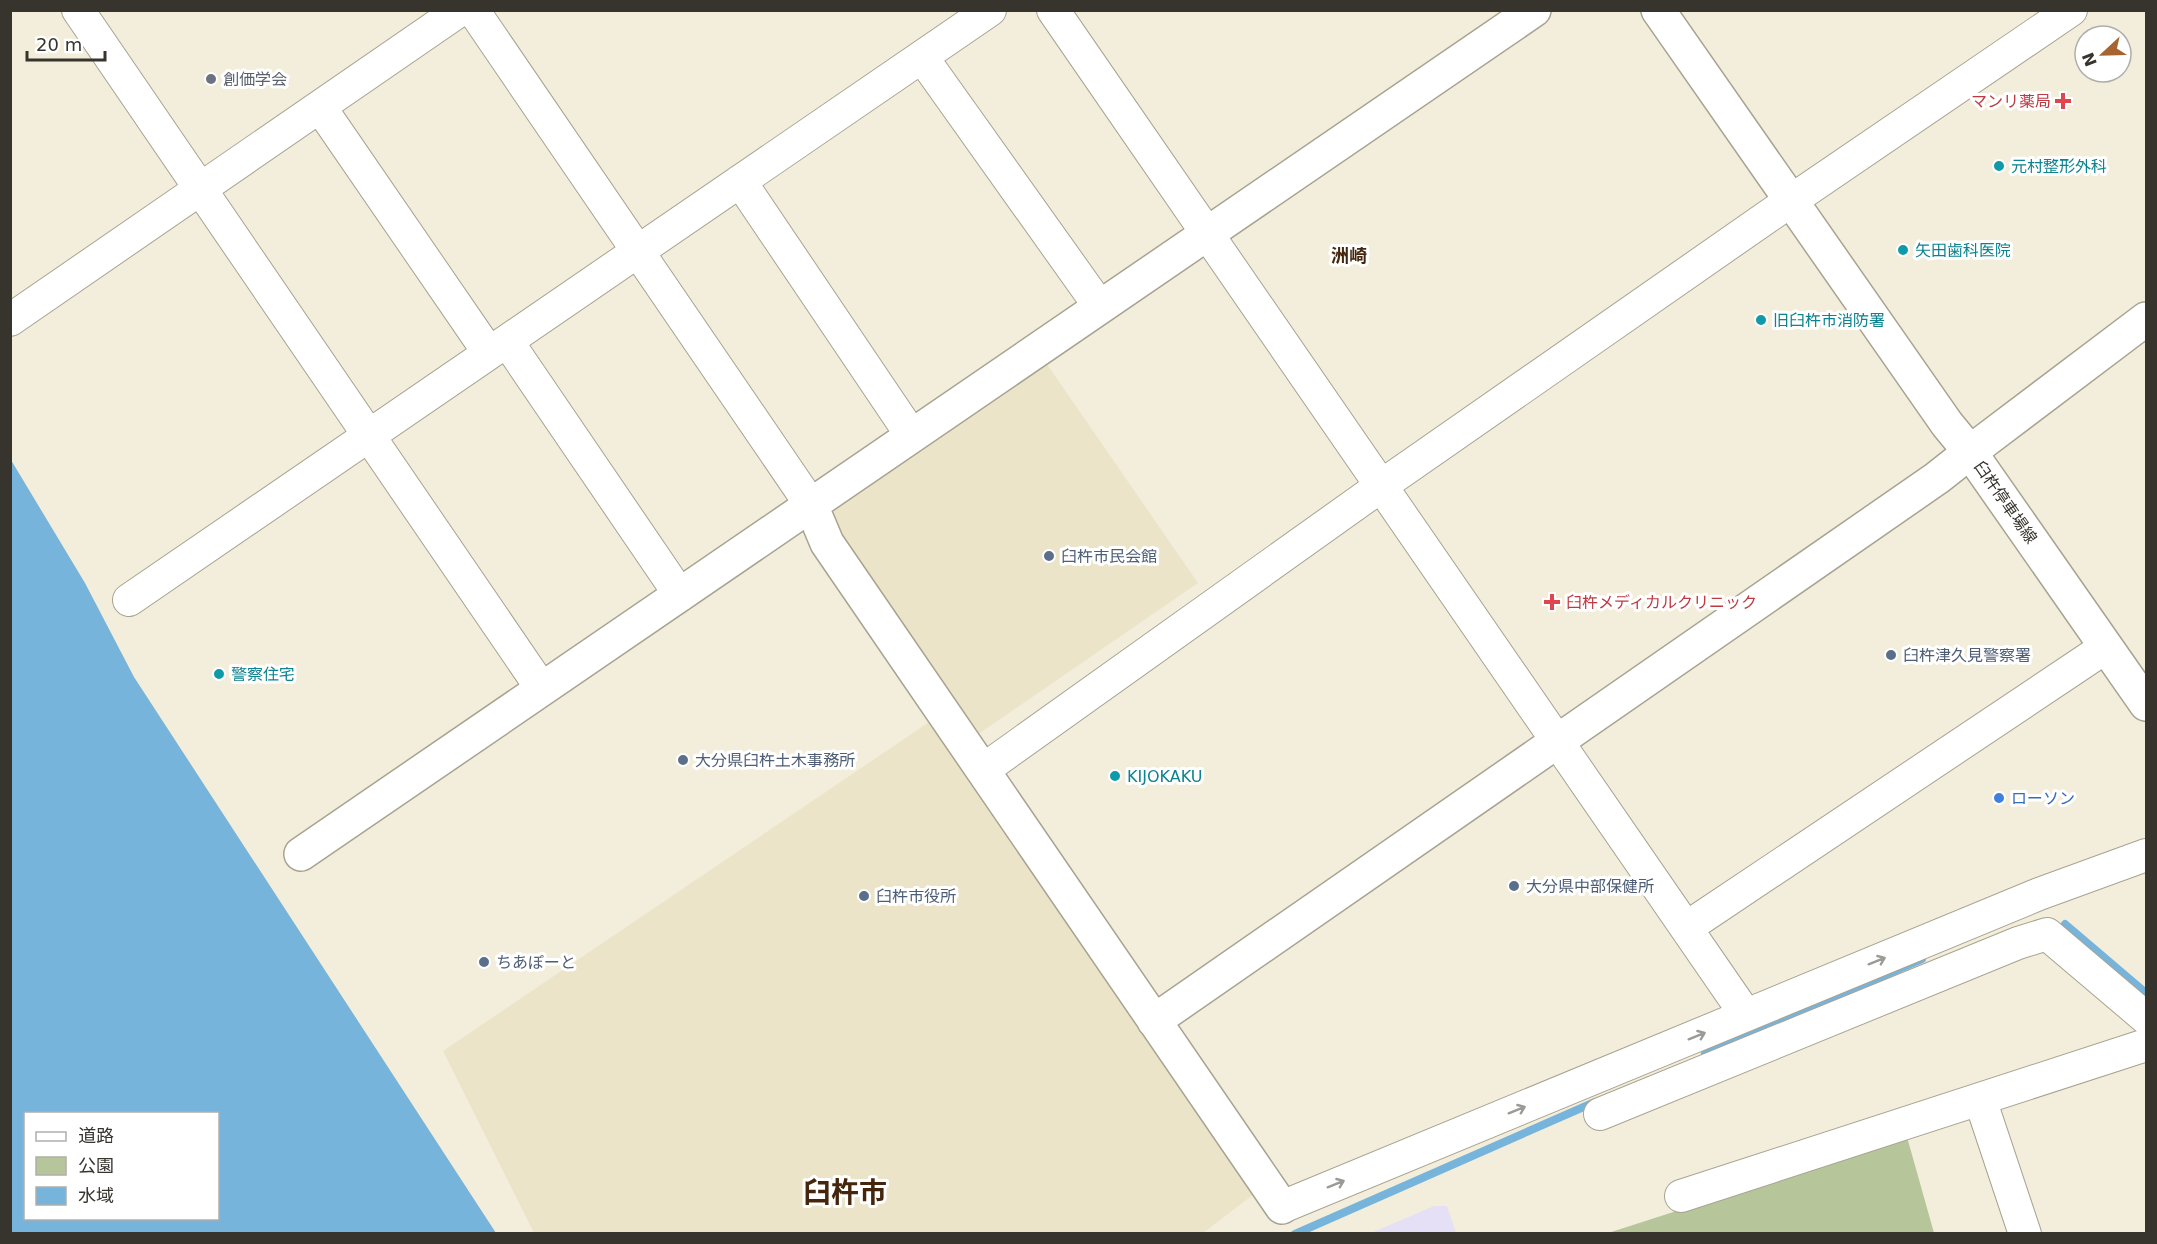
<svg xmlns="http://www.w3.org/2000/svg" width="2157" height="1244" font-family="'DejaVu Sans','Noto Sans JP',sans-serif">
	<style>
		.built { fill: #ebe4c9 }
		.education { fill: #e5e0f6 }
		.green { fill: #b6c69a }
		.water { fill: #77b4db; fill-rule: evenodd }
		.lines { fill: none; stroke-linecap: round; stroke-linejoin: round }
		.stream { stroke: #77b4db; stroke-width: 8 }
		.street-casing { stroke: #a8a391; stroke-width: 34 }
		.secondary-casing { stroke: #a8a391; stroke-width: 36 }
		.primary-casing { stroke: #a8a391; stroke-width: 36 }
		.street { stroke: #fff; stroke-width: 32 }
		.secondary { stroke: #fff; stroke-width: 33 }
		.primary { stroke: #fff; stroke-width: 33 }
		.oneway { stroke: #9a9a96 }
		.worship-dot { fill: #6b7280; stroke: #fff; stroke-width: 2 }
		.health-dot { fill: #e0444e; stroke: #fff; stroke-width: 2 }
		.culture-dot { fill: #0f9aa8; stroke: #fff; stroke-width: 2 }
		.service-dot { fill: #5c6f8a; stroke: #fff; stroke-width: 2 }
		.shop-dot { fill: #3f7fe0; stroke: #fff; stroke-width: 2 }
		.labels { text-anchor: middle; stroke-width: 6; stroke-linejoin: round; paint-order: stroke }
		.worship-label { font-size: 16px; fill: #5b616d; stroke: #fff; text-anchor: start }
		.health-label { font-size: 16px; fill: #be3a42; stroke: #fff; text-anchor: end }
		.culture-label { font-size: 16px; fill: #0d838f; stroke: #fff; text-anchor: start }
		.street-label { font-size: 16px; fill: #36342d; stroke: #fff }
		.service-label { font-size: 16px; fill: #4e5e75; stroke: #fff; text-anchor: start }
		.shop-label { font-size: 16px; fill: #366cbe; stroke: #fff; text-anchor: start }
		.neighbourhood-label { font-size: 18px; font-weight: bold; fill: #45260c; stroke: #fff }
		.town-label { font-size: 28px; font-weight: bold; fill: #45260c; stroke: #fff }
	</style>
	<rect width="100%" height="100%" fill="#f3eedb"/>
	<path class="built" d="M 1042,357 L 1198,583 L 977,735 L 824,510 Z
		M 935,718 L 1258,1191 L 1203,1233 L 534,1233 L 443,1051 Z"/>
	<path class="education" d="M 1434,1206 L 1447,1206 L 1456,1233 L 1371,1233 Z"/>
	<path class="green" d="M 1907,1137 L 1934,1233 L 1605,1234 Z"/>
	<path class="water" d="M 11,460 L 85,583 L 134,677 L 496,1233 L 11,1233 ZM 26,1114 L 218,1114 L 218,1218 L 26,1218 Z"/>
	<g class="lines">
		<path class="stream" d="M 2065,924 L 2146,993
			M 1705,1054 L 1922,959
			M 1295,1234 L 1595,1102"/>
		<g class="street-casing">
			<path id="street" d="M 78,10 L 542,689
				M 473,10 L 811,505
				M 1053,10 L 1746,1015
				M 922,57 L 1100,307
				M 320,107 L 489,353
				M 740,181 L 912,436
				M 10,320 L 460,10
				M 507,341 L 680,595
				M 129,600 L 990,10
				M 983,770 L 1381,486 L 1770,215 L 2071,10
				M 1686,928 L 2106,647
				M 1980,1099 L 2025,1234
				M 1600,1114 L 2018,943 L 2047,934 L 2146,1018
				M 1681,1196 L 2146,1045
				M 1282,1207 L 2039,894 L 2146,855"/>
		</g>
		<g class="secondary-casing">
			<path id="secondary" d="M 811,505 L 827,543 L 1282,1207
				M 301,854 L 1534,10
				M 1154,1021 L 1937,478 L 1970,452 L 1947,424 L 1658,10"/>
		</g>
		<g class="primary-casing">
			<path id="primary" d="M 2146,319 L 1970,452 L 2146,704"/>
		</g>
		<use href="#street" class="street"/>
		<use href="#secondary" class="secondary"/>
		<use href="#primary" class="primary"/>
	</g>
	<defs><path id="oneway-shaft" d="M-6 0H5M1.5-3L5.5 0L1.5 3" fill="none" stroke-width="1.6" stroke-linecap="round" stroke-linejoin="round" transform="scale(1.5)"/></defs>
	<g class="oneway">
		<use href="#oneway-shaft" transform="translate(1877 961) rotate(-22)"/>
		<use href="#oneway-shaft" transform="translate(1697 1036) rotate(-22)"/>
		<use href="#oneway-shaft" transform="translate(1517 1110) rotate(-22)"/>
		<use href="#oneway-shaft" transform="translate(1336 1184) rotate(-22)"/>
	</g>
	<circle class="worship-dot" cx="211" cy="79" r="6"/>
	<g class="health-dot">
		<path d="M2060 92h6v6h6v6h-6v6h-6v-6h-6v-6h6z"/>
		<path d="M1549 593h6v6h6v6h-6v6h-6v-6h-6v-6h6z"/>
	</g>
	<g class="culture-dot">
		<circle cx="1999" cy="166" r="6"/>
		<circle cx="1903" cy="250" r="6"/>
		<circle cx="1761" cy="320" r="6"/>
		<circle cx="219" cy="674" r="6"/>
		<circle cx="1115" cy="776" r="6"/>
	</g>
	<g class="service-dot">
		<circle cx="1049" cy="556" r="6"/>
		<circle cx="1891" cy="655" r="6"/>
		<circle cx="683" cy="760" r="6"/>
		<circle cx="1514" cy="886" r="6"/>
		<circle cx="864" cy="896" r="6"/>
		<circle cx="484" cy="962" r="6"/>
	</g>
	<circle class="shop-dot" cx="1999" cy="798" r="6"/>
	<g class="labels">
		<g class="worship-label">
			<text x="223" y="85">創価学会</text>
		</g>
		<g class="health-label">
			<text x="2051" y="107">マンリ薬局</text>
			<text x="1566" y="608" text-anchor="start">臼杵メディカルクリニック</text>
		</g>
		<g class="culture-label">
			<text x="2011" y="172">元村整形外科</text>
			<text x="1915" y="256">矢田歯科医院</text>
			<text x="1773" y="326">旧臼杵市消防署</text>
			<text x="231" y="680">警察住宅</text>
			<text x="1127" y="782">KIJOKAKU</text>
		</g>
		<g class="street-label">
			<text transform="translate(2006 502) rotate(55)" y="6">臼杵停車場線</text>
		</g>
		<g class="service-label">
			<text x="1061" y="562">臼杵市民会館</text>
			<text x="1903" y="661">臼杵津久見警察署</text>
			<text x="695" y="766">大分県臼杵土木事務所</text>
			<text x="1526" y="892">大分県中部保健所</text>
			<text x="876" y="902">臼杵市役所</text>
			<text x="496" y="968">ちあぽーと</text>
		</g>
		<g class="shop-label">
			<text x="2011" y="804">ローソン</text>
		</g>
		<g class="neighbourhood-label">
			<text x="1349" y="262">洲崎</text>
		</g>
		<g class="town-label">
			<text x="845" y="1202">臼杵市</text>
		</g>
	</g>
	<rect width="2157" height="1244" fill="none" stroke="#36342d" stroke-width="24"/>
	<rect x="24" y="1112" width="195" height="108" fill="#ffffff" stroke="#afaeab" stroke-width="1.5"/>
	<rect x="36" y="1132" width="30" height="9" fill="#ffffff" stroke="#afaeab" stroke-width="1.5"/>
	<text x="78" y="1142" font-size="18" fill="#36342d">道路</text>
	<rect x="36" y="1157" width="30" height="18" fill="#b6c69a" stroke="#afaeab" stroke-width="1.5"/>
	<text x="78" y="1172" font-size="18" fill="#36342d">公園</text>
	<rect x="36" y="1187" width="30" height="18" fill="#77b4db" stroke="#afaeab" stroke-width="1.5"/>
	<text x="78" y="1202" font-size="18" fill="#36342d">水域</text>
	<g transform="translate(2103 54) rotate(248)"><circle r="28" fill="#ffffff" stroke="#afaeab" stroke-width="1.5"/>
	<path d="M0-4.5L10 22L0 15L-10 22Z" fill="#a6652f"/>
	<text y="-9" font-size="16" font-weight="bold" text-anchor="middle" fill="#36342d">N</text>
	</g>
	<path d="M27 51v9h78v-9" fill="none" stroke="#36342d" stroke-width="3"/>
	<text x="36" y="51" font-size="18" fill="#36342d" stroke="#ffffff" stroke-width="4.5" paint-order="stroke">20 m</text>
</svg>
